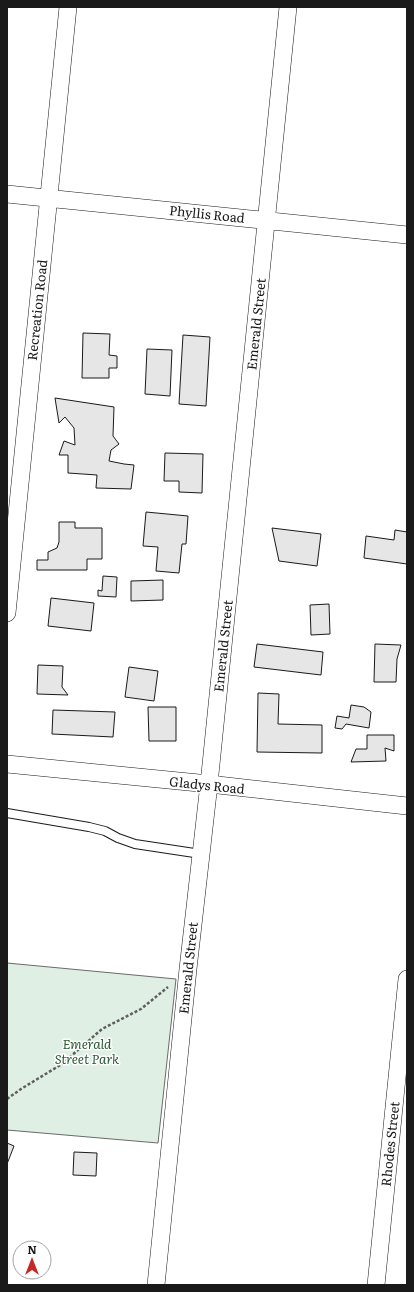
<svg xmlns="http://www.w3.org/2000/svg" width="414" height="1292" font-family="Literata,serif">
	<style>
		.green { fill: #e0efe3; stroke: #6a6a6a }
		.building { fill: #e6e6e6; stroke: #1a1a1a }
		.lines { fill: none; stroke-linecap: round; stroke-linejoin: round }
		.service-casing { stroke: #1a1a1a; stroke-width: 10 }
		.minor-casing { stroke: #1a1a1a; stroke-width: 18 }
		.path { stroke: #5f5f5f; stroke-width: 2.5; stroke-dasharray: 3 2; stroke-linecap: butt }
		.service { stroke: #fff; stroke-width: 8 }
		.minor { stroke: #fff; stroke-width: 17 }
		.labels { text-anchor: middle; stroke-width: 3; stroke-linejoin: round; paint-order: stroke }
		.street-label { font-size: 13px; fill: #1a1a1a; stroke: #fff }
		.park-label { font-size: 13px; font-style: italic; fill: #2b5a34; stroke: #fff }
	</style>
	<rect width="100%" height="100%" fill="#fff"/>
	<path class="green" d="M 7,963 L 176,979 L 158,1143 L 7,1130 Z"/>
	<path class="building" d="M 83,333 L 110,334 L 109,355 L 117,356 L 117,368 L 109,368 L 109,378 L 82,378 Z
		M 183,335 L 210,337 L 206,406 L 179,404 Z
		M 147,349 L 172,350 L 170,396 L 145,394 Z
		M 55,398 L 114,407 L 113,436 L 119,444 L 111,450 L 109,461 L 124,464 L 134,465 L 131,489 L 96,488 L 97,475 L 68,473 L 68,455 L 59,455 L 64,441 L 75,445 L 74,428 L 65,417 L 59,423 Z
		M 165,453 L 203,454 L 202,493 L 179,492 L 179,481 L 164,481 Z
		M 146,512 L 188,516 L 186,544 L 182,544 L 179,573 L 156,571 L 158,547 L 143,546 Z
		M 59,522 L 75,522 L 75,528 L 102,528 L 102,559 L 87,559 L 87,570 L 37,570 L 37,560 L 48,560 L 48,552 L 57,548 L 59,542 Z
		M 272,528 L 321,534 L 317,566 L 279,561 Z
		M 395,530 L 407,532 L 407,564 L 364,558 L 366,536 L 394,540 Z
		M 103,576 L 117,577 L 116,597 L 98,596 L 98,590 L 102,591 Z
		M 163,580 L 163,600 L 131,601 L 131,581 Z
		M 51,598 L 94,603 L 91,631 L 48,626 Z
		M 329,604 L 330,634 L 311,635 L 310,605 Z
		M 257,644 L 323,652 L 321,675 L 254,667 Z
		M 375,644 L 401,645 L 397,659 L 396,682 L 374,682 Z
		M 38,665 L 63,666 L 62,687 L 68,695 L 37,694 Z
		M 129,667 L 158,671 L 154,701 L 125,697 Z
		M 258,693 L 279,694 L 278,724 L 322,725 L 322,753 L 257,752 Z
		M 351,705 L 364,707 L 371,712 L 369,728 L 346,724 L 342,729 L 335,728 L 337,716 L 349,718 Z
		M 148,707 L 176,707 L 176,741 L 149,741 Z
		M 53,710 L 115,712 L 113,737 L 52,734 Z
		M 367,735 L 394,735 L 394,751 L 385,748 L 386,761 L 351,762 L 356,749 L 367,749 Z
		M 7,1143 L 14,1146 L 7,1164 Z
		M 74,1152 L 97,1153 L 96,1176 L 73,1175 Z"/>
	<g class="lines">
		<g class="service-casing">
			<path id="service" d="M 7,813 L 89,827 L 105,831 L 118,838 L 135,844 L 201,854"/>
		</g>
		<g class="minor-casing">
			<path id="minor" d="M 7,194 L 407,235
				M 7,613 L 68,7
				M 7,764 L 209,784 L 407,806
				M 156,1285 L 188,969 L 209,784 L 288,7
				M 376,1285 L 407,979"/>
		</g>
		<path class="path" d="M 7,1099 L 21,1089 L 62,1064 L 102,1029 L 141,1009 L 168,987"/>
		<use href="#service" class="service"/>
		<use href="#minor" class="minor"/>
	</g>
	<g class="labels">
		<g class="street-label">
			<text transform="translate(207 214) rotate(6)" y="5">Phyllis Road</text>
			<text transform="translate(37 310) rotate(-84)" y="5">Recreation Road</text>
			<text transform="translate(256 324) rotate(-84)" y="5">Emerald Street</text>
			<text transform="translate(223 646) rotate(-84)" y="5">Emerald Street</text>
			<text transform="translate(207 785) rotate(6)" y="5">Gladys Road</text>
			<text transform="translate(188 968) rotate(-84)" y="5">Emerald Street</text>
			<text transform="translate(390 1144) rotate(-84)" y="5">Rhodes Street</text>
		</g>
		<g class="park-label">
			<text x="87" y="1049">Emerald<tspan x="87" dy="15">Street Park</tspan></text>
		</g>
	</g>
	<rect width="414" height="1292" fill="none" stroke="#1a1a1a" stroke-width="16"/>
	<g transform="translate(32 1260)"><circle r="19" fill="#ffffff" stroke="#a3a3a3"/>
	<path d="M0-3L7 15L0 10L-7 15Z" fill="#c62828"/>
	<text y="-6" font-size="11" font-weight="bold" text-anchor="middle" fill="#1a1a1a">N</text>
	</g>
</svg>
